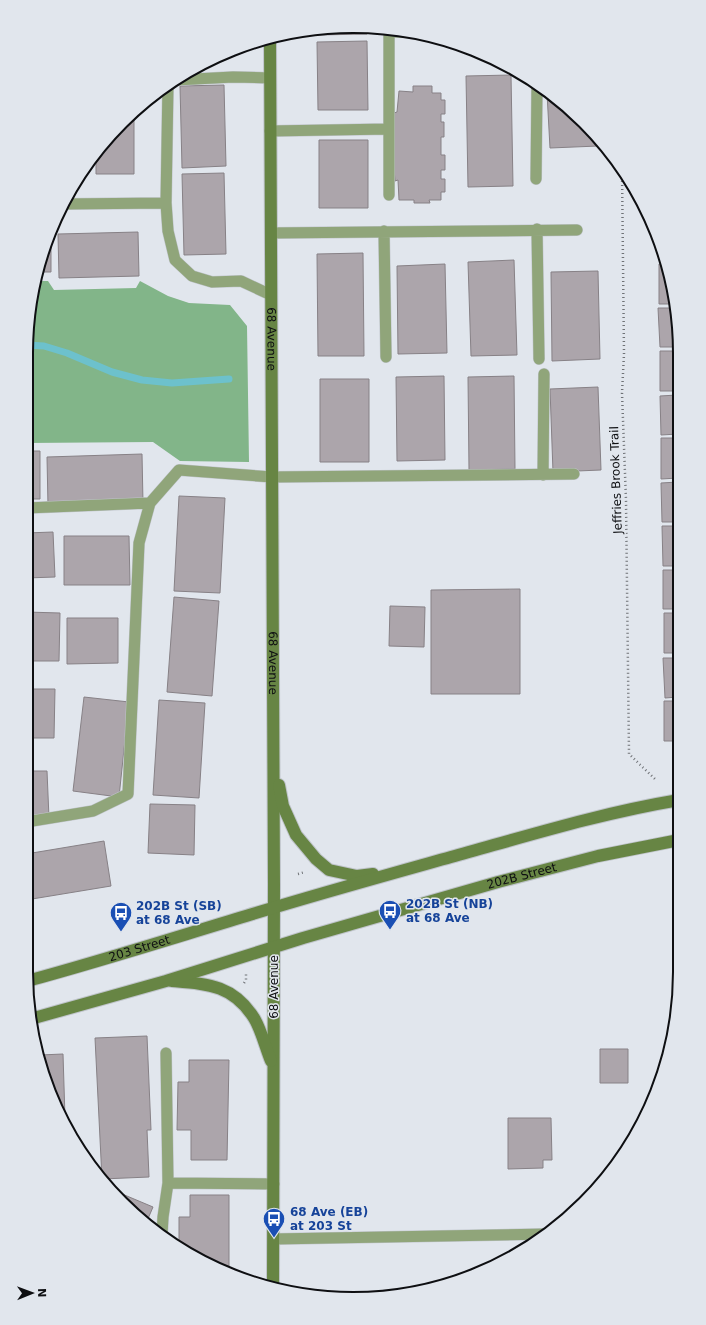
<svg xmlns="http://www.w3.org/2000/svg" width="706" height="1325" font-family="'DejaVu Sans',sans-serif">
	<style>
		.forest { fill: #82b589 }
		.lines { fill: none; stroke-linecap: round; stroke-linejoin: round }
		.stream { stroke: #6dc1cc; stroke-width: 7 }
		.building { fill: #aca5ab; stroke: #878186 }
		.lane-casing { stroke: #bfc4ca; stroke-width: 12 }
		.secondary-casing { stroke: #bfc4ca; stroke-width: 14 }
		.path { stroke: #6f7276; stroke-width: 2.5; stroke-dasharray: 1 3; stroke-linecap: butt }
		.lane { stroke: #90a57a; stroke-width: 11 }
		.secondary { stroke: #678544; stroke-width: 12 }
		.labels { text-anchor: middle; stroke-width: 3; stroke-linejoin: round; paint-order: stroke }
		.street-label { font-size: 12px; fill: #0e0f12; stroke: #e1e6ed }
		.transit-label { font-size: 12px; font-weight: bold; fill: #164399; stroke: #e1e6ed; text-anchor: start }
		.rim { fill: none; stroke: #0e0f12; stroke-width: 2 }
	</style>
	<rect width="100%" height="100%" fill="#e1e6ed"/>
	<path class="forest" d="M 35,281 L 48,281 L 54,290 L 136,288 L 140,281 L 168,296 L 189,303 L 230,305 L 247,326 L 249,462 L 180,461 L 153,442 L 27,443 L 27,332 Z"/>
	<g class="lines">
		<path class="stream" d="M 27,345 L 44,346 L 67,353 L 112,372 L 142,380 L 172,383 L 229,379"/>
	</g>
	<path class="building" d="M 367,27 L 367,34 L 318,35 L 318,29 Z
		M 367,41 L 368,110 L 318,110 L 317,42 Z
		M 511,75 L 513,186 L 468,187 L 466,76 Z
		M 224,85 L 226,166 L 182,168 L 180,86 Z
		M 413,86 L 432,86 L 432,93 L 441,93 L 441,100 L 445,100 L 445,114 L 441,114 L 441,122 L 444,122 L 444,137 L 441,137 L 441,155 L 445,155 L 445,170 L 441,170 L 441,179 L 445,179 L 445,192 L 441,192 L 441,200 L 429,200 L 430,203 L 414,203 L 414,200 L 399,200 L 398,180 L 395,181 L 392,144 L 394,113 L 397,112 L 399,91 L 413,92 Z
		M 547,93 L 568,107 L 598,141 L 598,146 L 550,148 Z
		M 134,111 L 134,174 L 96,174 L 96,151 Z
		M 319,140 L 368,140 L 368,208 L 319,208 Z
		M 224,173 L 226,254 L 184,255 L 182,174 Z
		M 51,232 L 51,272 L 37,272 L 37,268 Z
		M 138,232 L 139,276 L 59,278 L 58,234 Z
		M 658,240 L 664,259 L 659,260 Z
		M 363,253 L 364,356 L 318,356 L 317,254 Z
		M 514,260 L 517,355 L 471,356 L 468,262 Z
		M 445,264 L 447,353 L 398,354 L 397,266 Z
		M 659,264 L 665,264 L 676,304 L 659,304 Z
		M 598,271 L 600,359 L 552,361 L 551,272 Z
		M 658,308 L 677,308 L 677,347 L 660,347 Z
		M 660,351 L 677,351 L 677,391 L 660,391 Z
		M 444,376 L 445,460 L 397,461 L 396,377 Z
		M 514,376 L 515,469 L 469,470 L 468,377 Z
		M 320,379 L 369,379 L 369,462 L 320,462 Z
		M 598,387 L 601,470 L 553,472 L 550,389 Z
		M 677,395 L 678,434 L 661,435 L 660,396 Z
		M 661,438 L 678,438 L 678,478 L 661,479 Z
		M 27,451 L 40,451 L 40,499 L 27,499 Z
		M 142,454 L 143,503 L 48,506 L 47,457 Z
		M 678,482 L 678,522 L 662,522 L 661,483 Z
		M 179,496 L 225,498 L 220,593 L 174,591 Z
		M 662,526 L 678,526 L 678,566 L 663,566 Z
		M 53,532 L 55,577 L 26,578 L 26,533 Z
		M 64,536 L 129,536 L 130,585 L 64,585 Z
		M 663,570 L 678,570 L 678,609 L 663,609 Z
		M 520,589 L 520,694 L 431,694 L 431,590 Z
		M 174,597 L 219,601 L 212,696 L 167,692 Z
		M 390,606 L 425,607 L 424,647 L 389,646 Z
		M 26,612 L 60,613 L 59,661 L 26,661 Z
		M 664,613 L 678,613 L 678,653 L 664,653 Z
		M 67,618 L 118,618 L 118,663 L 67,664 Z
		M 663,658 L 678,658 L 678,697 L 665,698 Z
		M 26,689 L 55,689 L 54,738 L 26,738 Z
		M 84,697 L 129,702 L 119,797 L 73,791 Z
		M 159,700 L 205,703 L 199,798 L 153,795 Z
		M 664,701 L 678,701 L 679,741 L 664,741 Z
		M 26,771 L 47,771 L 49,818 L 26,819 Z
		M 150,804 L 195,805 L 194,855 L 148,853 Z
		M 104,841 L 111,886 L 26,900 L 26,854 Z
		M 147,1036 L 151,1130 L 147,1130 L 149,1177 L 102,1179 L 95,1038 Z
		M 600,1049 L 628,1049 L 628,1083 L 600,1083 Z
		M 63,1054 L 65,1118 L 43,1077 L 40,1055 Z
		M 189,1060 L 229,1060 L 227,1160 L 191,1160 L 191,1130 L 177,1130 L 178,1082 L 189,1082 Z
		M 508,1118 L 551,1118 L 552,1160 L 543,1160 L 543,1168 L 508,1169 Z
		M 115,1191 L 153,1207 L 147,1221 Z
		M 190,1195 L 229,1195 L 229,1270 L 179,1247 L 179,1217 L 190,1217 Z"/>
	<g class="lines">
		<g class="lane-casing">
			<path id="lane" d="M 176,80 L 233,77 L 270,78
				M 270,131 L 389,129
				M 536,179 L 537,86
				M 389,195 L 389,32 L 408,32
				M 166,203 L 168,85
				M 63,204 L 166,203 L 168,231 L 175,260 L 192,276 L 212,282 L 241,281 L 271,295
				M 537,229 L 539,359
				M 384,231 L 386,357
				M 271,233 L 577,230
				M 543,475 L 544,374
				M 26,508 L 150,503
				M 26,822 L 93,811 L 128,794 L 139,543 L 150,503 L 179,470 L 272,477 L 574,474
				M 168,1183 L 274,1184
				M 162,1235 L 163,1217 L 168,1183 L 166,1053
				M 274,1239 L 547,1234"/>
		</g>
		<g class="secondary-casing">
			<g id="secondary">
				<path id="s1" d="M 270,38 L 274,884 L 273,1288"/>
				<path d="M 279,785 L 283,806 L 296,835 L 316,859 L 329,870 L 357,876 L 373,874"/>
				<path id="s2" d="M 27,981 C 101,961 173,938 246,916 C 314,895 383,876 451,857 C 527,836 601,813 679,800"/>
				<path d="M 172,981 C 208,984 233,985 254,1018 C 261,1029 266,1049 271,1061"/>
				<path id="s3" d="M 34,1018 L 166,981 L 303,938 L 498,882 L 598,856 L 679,840"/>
			</g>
		</g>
		<path class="path" d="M 622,169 L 624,354 L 622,393 L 626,500 L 629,754 L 655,779
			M 298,874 L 305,872
			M 244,983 L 246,980 L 246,973"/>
		<use href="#lane" class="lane"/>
		<use href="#secondary" class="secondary"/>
	</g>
	<defs>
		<g id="bus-pin" transform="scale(1.15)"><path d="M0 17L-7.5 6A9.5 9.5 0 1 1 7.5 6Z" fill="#1a4fb4" stroke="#e1e6ed"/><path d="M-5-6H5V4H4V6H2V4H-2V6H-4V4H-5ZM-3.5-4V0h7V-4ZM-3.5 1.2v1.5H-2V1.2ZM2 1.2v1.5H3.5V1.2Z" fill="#fff"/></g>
	</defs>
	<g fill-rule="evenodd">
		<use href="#bus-pin" x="390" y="911"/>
		<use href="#bus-pin" x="121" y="913"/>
		<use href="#bus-pin" x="274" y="1219"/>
	</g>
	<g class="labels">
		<g class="street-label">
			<text dy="4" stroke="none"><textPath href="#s1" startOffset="301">68 Avenue</textPath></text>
			<text transform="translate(616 480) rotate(-92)" y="4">Jeffries Brook Trail</text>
			<text dy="4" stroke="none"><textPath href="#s1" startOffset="625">68 Avenue</textPath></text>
			<text dy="4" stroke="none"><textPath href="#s3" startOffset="508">202B Street</textPath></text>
			<text dy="4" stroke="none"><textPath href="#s2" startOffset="117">203 Street</textPath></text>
			<text transform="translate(274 987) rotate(-90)" y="4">68 Avenue</text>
		</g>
		<g class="transit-label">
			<text x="406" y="908">202B St (NB)<tspan x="406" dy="14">at 68 Ave</tspan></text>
			<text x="136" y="910">202B St (SB)<tspan x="136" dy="14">at 68 Ave</tspan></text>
			<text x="290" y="1216">68 Ave (EB)<tspan x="290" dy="14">at 203 St</tspan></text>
		</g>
	</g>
	<path d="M0 0H706V1325H0ZM353 33H353A320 320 0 0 1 673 353V972A320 320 0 0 1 353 1292H353A320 320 0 0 1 33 972V353A320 320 0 0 1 353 33Z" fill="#e1e6ed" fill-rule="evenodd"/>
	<path class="rim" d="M353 33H353A320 320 0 0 1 673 353V972A320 320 0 0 1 353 1292H353A320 320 0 0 1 33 972V353A320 320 0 0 1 353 33Z"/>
	<g transform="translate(32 1293) rotate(89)" stroke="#e1e6ed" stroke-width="3" paint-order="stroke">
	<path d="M0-3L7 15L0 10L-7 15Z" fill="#0e0f12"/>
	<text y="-6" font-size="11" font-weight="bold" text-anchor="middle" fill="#0e0f12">N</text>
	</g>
</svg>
